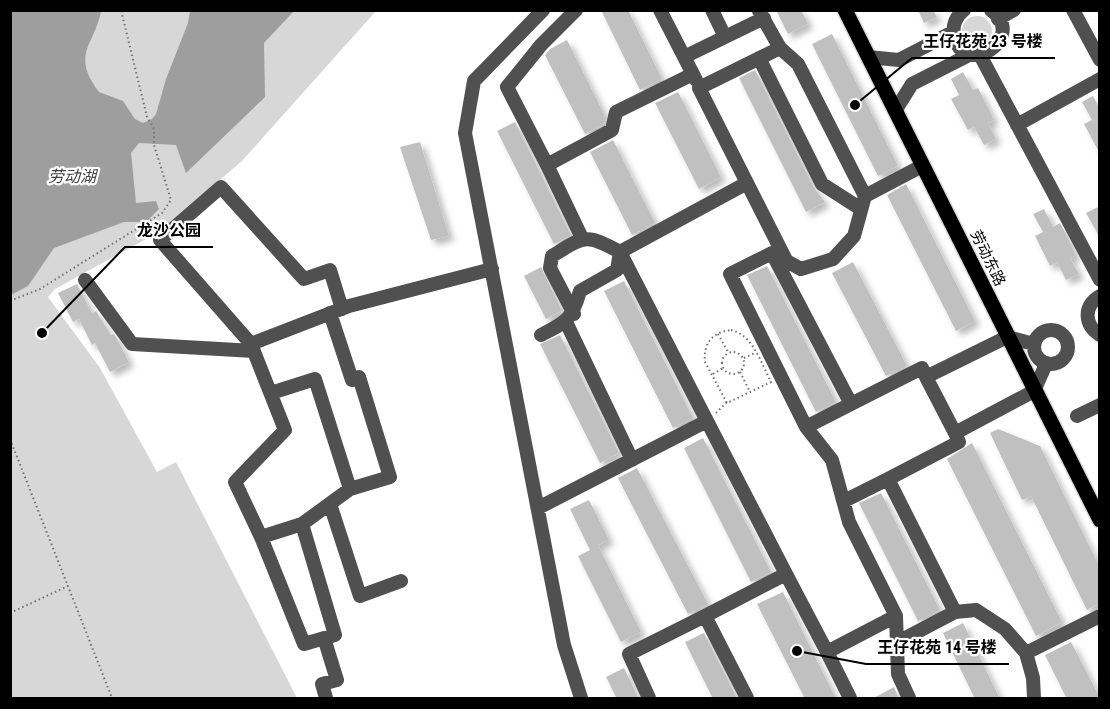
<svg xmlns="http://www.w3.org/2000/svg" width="1110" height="709" font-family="'Roboto Condensed','Noto Sans SC',sans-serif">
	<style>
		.green { fill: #d7d7d7 }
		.water { fill: #9e9e9e }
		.building { fill: #c0c0c0; filter: url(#shadow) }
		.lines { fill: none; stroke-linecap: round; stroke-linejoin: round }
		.major-casing { stroke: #dbdbdb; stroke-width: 18 }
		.path { stroke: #727272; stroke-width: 2; stroke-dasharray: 1.5 3; stroke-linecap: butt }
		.minor { stroke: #505050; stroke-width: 14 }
		.major { stroke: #000; stroke-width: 15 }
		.labels { text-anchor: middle; stroke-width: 4.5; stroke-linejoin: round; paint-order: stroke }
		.street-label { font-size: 15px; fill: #000; stroke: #fff }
		.water-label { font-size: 16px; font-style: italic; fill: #3f3f3f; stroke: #fff }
		.leader { fill: none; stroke: #000; stroke-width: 2 }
		.callout-dot { fill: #000; stroke: #fff; stroke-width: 2 }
		.callout-label { font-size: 16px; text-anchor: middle; font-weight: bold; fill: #000; stroke: #fff; stroke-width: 4.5; stroke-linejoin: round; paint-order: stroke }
	</style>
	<defs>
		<filter id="shadow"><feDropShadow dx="5" dy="5" stdDeviation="3" flood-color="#0004"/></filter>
	</defs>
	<rect width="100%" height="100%" fill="#fff"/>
	<path class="green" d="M 10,11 L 376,11 L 242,161 L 159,232 L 55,289 L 48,297 L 100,368 L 157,472 L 176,462 L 297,698 L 11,698 Z
		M962 31a15 15 0 1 1 30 0a15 15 0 1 1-30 0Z"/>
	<path class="water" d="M 11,10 L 101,11 C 95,45 70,54 99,92 L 123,101 L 135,119 L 143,123 L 152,119 L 156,114 L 166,79 L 188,23 L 190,11 L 294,11 L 264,43 L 265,97 L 186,173 L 176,145 L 139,143 L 131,153 L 136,203 L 156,201 L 159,209 L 146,222 L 124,222 L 54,248 L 28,286 L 11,295 Z"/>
	<path class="building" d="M 601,10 L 628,10 L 662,79 L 640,90 Z
		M 776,10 L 801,10 L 808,24 L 788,34 Z
		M 918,10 L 933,10 L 937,17 L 924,23 Z
		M 832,34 L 898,166 L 878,176 L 812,44 Z
		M 567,40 L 606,118 L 604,124 L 585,134 L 545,55 L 550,49 Z
		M 755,70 L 814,188 L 825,202 L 806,212 L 739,78 Z
		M 963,72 L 973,90 L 978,88 L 994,120 L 988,123 L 996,139 L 984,145 L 974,127 L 968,130 L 951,99 L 959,95 L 951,79 Z
		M 678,92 L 721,177 L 699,189 L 655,103 Z
		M 1093,96 L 1100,109 L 1100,154 L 1084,124 L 1092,120 L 1082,102 Z
		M 515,122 L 571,235 L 554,244 L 497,131 Z
		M 613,140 L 655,223 L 632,235 L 590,152 Z
		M 420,142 L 449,236 L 431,240 L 400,147 Z
		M 906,184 L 975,321 L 956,331 L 887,195 Z
		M 1100,206 L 1100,238 L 1086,213 Z
		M 1044,209 L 1053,227 L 1060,223 L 1076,255 L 1070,258 L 1079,274 L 1066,280 L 1057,262 L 1050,266 L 1035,236 L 1043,232 L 1033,214 Z
		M 853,262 L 907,366 L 886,376 L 832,273 Z
		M 767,266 L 836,402 L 816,412 L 747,275 Z
		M 541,267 L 562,311 L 546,319 L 524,276 Z
		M 624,281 L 693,418 L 673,428 L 604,291 Z
		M 77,284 L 92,313 L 96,311 L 111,335 L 114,334 L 117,339 L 129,362 L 110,372 L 95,343 L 92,345 L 79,319 L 73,322 L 58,293 Z
		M 560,335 L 619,453 L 600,463 L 540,344 Z
		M 998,429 L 1040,446 L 1100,568 L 1100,603 L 1087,610 L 1031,496 L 1022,500 L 990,433 Z
		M 703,438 L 771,572 L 751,582 L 684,448 Z
		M 972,443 L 1062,622 L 1036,636 L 947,459 Z
		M 637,468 L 708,604 L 688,614 L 618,478 Z
		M 881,493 L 940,610 L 918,621 L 859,503 Z
		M 589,500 L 609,540 L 598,545 L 641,632 L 621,642 L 578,556 L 590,550 L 570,509 Z
		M 783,592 L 836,699 L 805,699 L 757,604 Z
		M 963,623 L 1000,699 L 975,699 L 943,633 Z
		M 704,633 L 730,684 L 737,699 L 713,699 L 685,642 Z
		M 1071,642 L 1100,698 L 1100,699 L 1067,699 L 1045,655 Z
		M 624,668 L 639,699 L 617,699 L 606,677 Z
		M 894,687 L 899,699 L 872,699 Z"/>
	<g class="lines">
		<g class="major-casing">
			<path id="major" d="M 845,10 L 1100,520"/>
		</g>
		<path class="path" d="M 10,301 L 40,289 L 162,213 L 171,200 L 154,145 L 154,129 L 147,117 L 121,10
			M 731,330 C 753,335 761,363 771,382 L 727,403 L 705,362 C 703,344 712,332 731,330 Z
			M 718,334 L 728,352
			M722 363a11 11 0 1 1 22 0a11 11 0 1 1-22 0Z
			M 744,358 L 755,353
			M 740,372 L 750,392
			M 713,374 L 723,368
			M 716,413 L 727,402
			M 10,439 L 112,698
			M 10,613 L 68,586"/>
		<path class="minor" d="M 543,10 L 474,81 L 465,133 L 564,645 L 581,698
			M 660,10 L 696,80
			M 712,10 L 725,37 L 764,18
			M 964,10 C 956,16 952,26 954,35 C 963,80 1029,38 991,10
			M 1073,10 L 1100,60
			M 759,11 L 780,48
			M 998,19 L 1014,10
			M 980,55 L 1100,280
			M 684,57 L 725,37
			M 868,57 L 899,60 L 953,32
			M 759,58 L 822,184 L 861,209
			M 895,111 L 912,84 L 971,54
			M 1017,125 L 1100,79
			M 547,165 L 507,87 L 541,45 L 576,10
			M 582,238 L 547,165 L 612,130 L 616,112 L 693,74
			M 772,253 L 851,404 L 806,427 L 832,460 L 849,522 L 896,616 L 898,674 L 909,698
			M 786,260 L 699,88 L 780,48 L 798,64 L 865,196
			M 85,280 L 132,344 L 254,351
			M 1100,296 C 1083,306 1084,325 1100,335
			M 330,313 L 352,380 L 359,377 L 390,477 L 350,489
			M 566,322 L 632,460
			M1034 347a17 17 0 1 1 34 0a17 17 0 1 1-34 0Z
			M 541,335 C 566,322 572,320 580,291 L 617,270 L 620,252 L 747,183
			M 251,344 L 160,240 L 221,187 L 304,279 L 330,270 L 342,309
			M 926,377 L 955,433
			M 271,393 L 315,379 L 350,489 L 302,524 L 261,537 L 304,644 L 335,635 L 302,524
			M 851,404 L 922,368 L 926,377 L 1007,337 L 1034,344
			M 1077,416 L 1100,405
			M 707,421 L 786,574
			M 806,427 L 730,274 L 772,253 L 801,269 L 833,259 L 854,236 L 865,196 L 922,166
			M 888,479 L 959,442 L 955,433 L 1034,391 L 1046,364
			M 844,501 L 888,479 L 955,612
			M 330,504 L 360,596 L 401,581
			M 538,508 L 707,421 L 620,252 C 585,233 585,236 552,256 L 550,268 L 574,314
			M 261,537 L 235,482 L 285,430 L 251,344 L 349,306 L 492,269
			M 705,616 L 786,574 L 827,652
			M 324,638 L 337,680 L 322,684 L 326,698
			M 896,643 L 955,612 L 976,610 L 1005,629 L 1026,653 L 1033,678 L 1034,698
			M 1026,653 L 1100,616
			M 649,698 L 629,654 L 705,616 L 747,698
			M 850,698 L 827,652 L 896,616"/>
		<use href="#major" class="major"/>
	</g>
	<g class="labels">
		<g class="street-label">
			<text transform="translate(988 258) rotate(64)" y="5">劳动东路</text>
		</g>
		<g class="water-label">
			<text x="72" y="182">劳动湖</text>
		</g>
	</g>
	<path class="leader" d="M855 105L912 58H1055M42 333L125 247H213M797 651L866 664H1009"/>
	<g class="callout-dot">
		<circle cx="855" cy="105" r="6"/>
		<circle cx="42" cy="333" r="6"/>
		<circle cx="797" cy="651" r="6"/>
	</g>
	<g class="callout-label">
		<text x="983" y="47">王仔花苑 23 号楼</text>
		<text x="169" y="236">龙沙公园</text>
		<text x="937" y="653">王仔花苑 14 号楼</text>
	</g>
	<rect width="1110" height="709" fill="none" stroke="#000000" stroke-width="24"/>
</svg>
